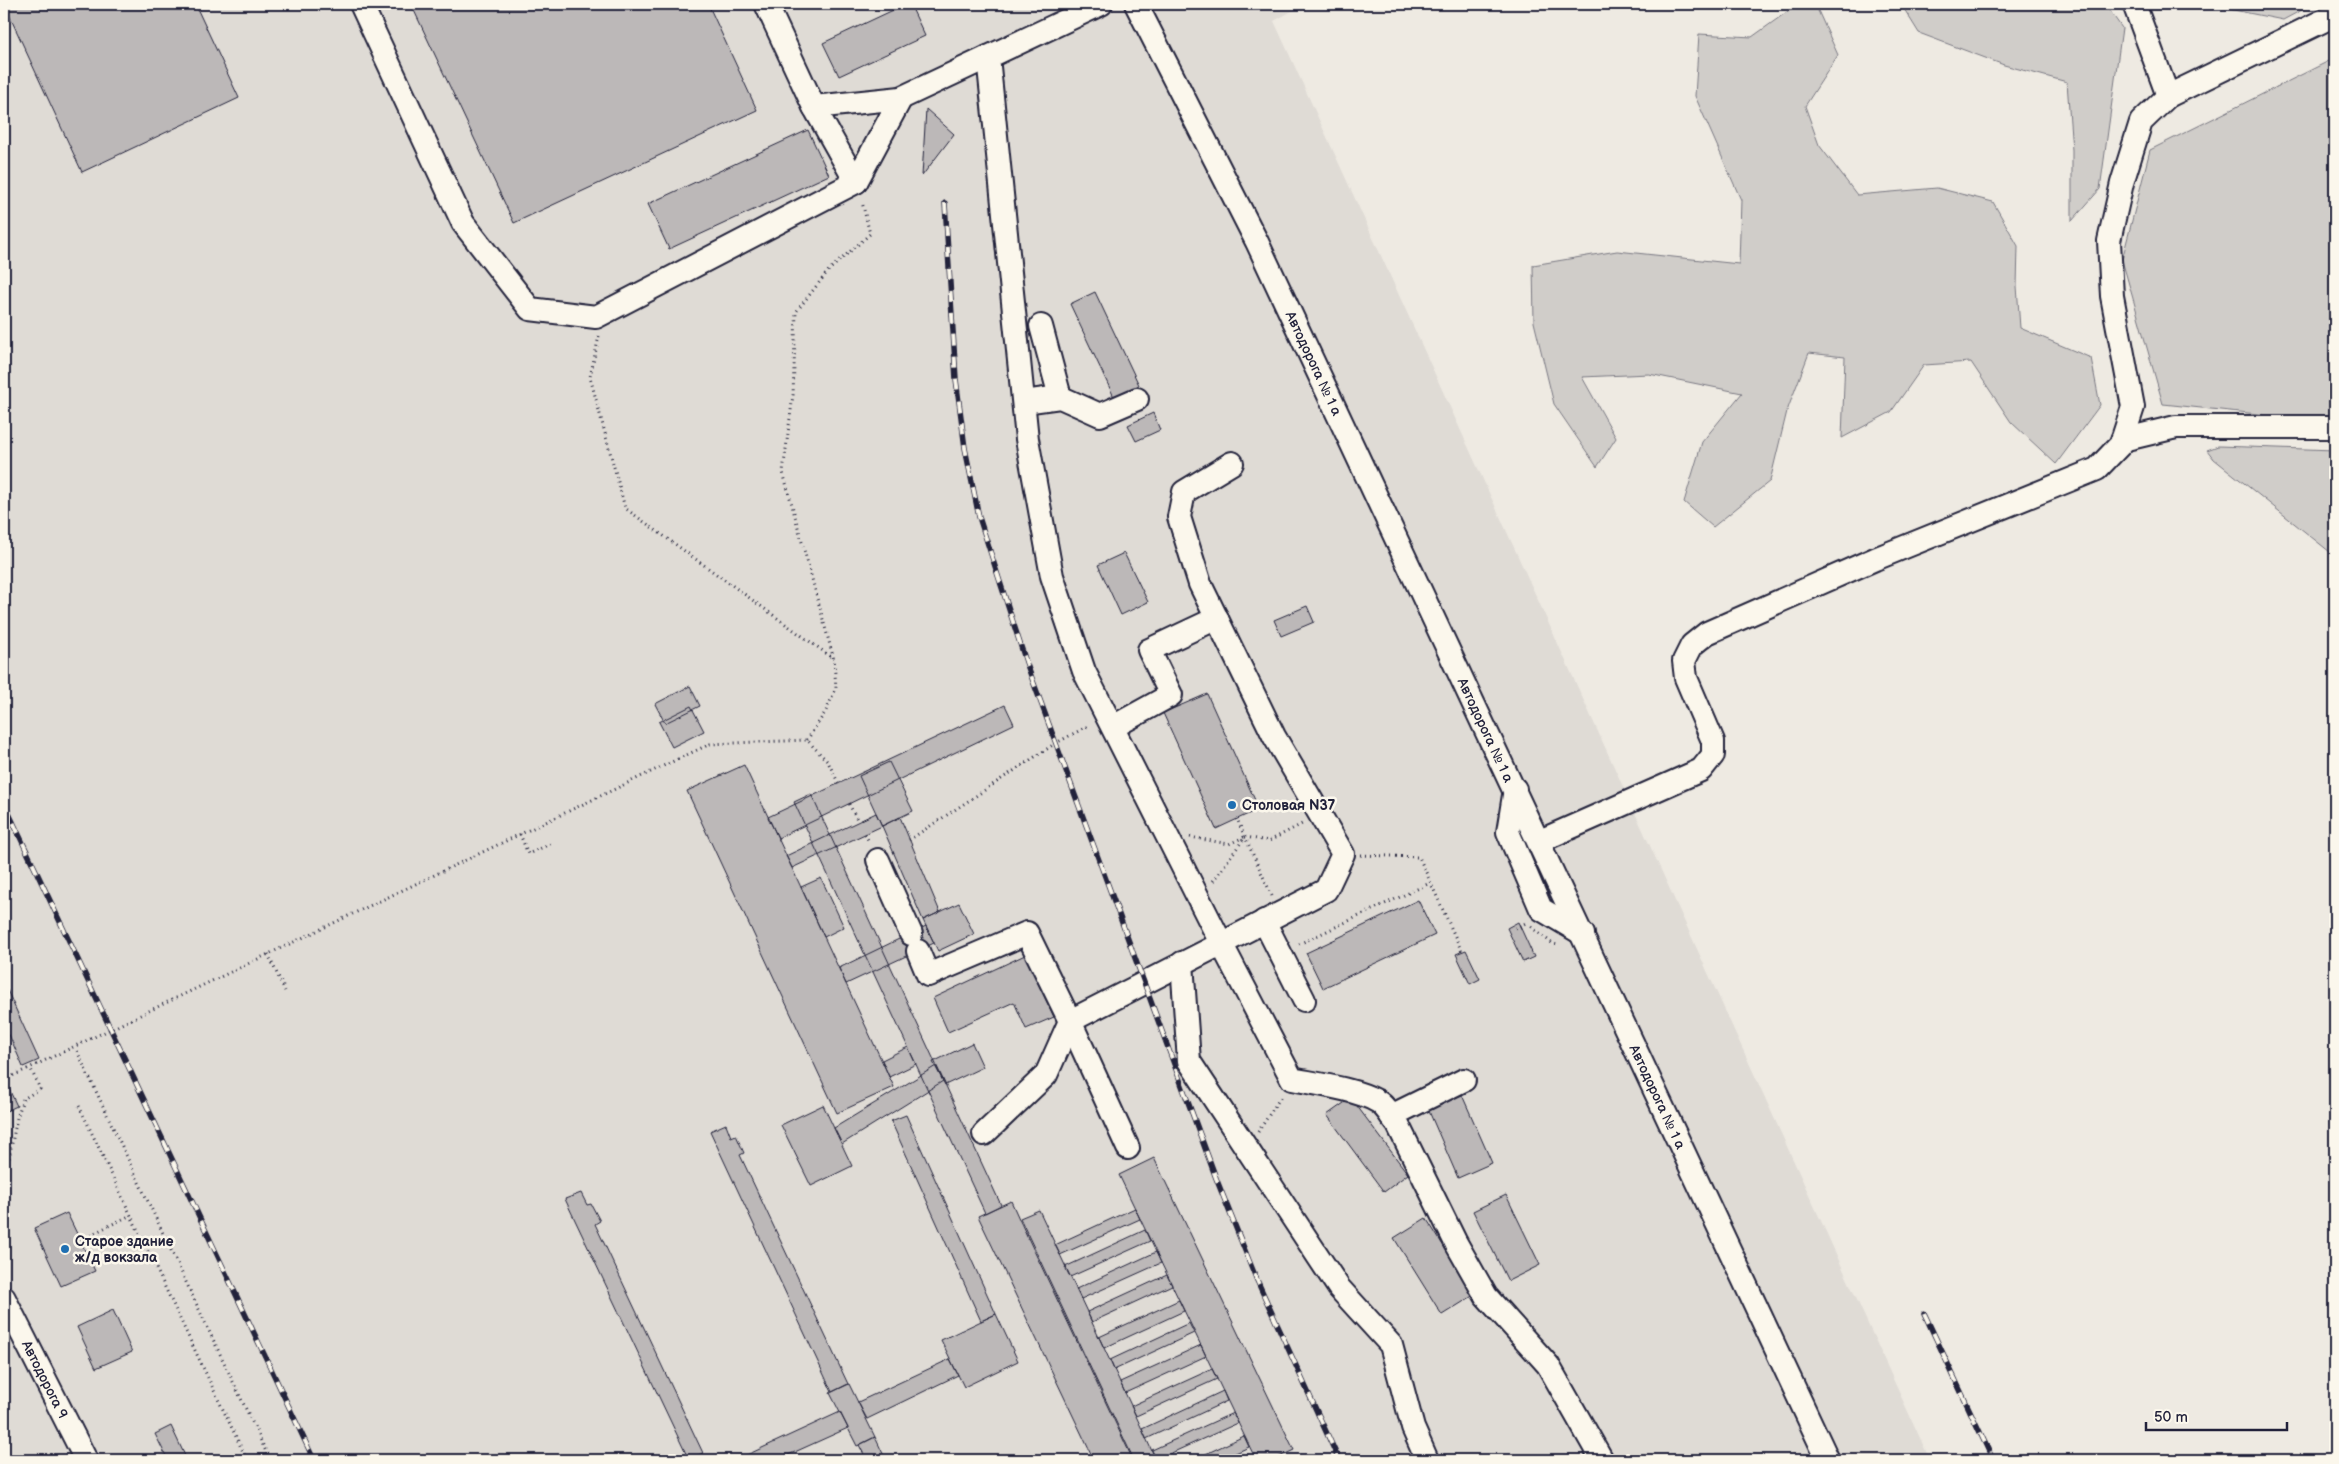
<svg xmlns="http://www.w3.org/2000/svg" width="2339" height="1464" font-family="'Balsamiq Sans',sans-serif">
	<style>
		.built { fill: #dfdbd5 }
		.green { fill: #d0cdc9; stroke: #797882 }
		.building { fill: #bcb8b8; stroke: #22223b }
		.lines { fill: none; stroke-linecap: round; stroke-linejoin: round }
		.minor-casing { stroke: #22223b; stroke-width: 26 }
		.path { stroke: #22223b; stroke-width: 3; stroke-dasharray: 1 4; stroke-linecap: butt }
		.minor { stroke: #fbf7ec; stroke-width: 22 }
		.rail-casing { stroke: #22223b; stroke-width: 5.5 }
		.rail { stroke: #fbf7ec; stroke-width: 4; stroke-dasharray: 11; stroke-linecap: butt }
		.path-bridge { stroke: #22223b; stroke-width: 3; stroke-dasharray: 1 4; stroke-linecap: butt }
		.poi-dot { fill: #1f6fb2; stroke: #fbf7ec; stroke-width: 2 }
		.labels { text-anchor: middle; stroke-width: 5; stroke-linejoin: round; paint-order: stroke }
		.street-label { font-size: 14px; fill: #22223b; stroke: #fbf7ec }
		.poi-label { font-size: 14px; font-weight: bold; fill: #22223b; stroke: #fbf7ec; text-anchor: start }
	</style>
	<rect width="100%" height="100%" fill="#eeeae2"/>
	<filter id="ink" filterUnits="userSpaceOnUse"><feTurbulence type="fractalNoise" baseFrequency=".02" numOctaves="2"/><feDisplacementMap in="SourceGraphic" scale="10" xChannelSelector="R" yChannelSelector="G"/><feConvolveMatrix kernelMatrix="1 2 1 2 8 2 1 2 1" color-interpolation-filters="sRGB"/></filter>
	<g filter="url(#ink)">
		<path class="built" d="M 4,4 L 1305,4 L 1274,21 L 1930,1460 L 4,1460 Z"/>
		<path class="green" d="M 1798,4 L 1815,4 L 1838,55 L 1805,106 L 1819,145 L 1857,195 L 1937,188 L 1993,202 L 2018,246 L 2017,286 L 2020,328 L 2091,358 L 2100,405 L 2056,464 L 2011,422 L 1971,362 L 1924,365 L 1891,412 L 1842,438 L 1845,357 L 1809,353 L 1787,411 L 1770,481 L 1713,527 L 1684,502 L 1702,442 L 1742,393 L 1649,374 L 1582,377 L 1616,438 L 1597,467 L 1554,404 L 1534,322 L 1533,265 L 1617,251 L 1739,264 L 1741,200 L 1695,96 L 1699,34 L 1752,37 Z
			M 1901,4 L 2105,4 L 2122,28 L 2100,189 L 2072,221 L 2072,150 L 2067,82 L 2004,65 L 1919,33 Z
			M 2204,4 L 2313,4 L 2283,20 Z
			M 2335,58 L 2335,422 L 2163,404 L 2122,260 L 2150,150 Z
			M 2218,446 L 2335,450 L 2335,556 L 2214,459 L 2207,450 Z"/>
		<path class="building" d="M 4,4 L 195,4 L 239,98 L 82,172 Z
			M 411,4 L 708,4 L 757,110 L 514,223 Z
			M 906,4 L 910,4 L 925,36 L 839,76 L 823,43 Z
			M 926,109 L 954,134 L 922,176 Z
			M 808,130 L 829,175 L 669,249 L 648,204 Z
			M 1095,292 L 1139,385 L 1114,397 L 1070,304 Z
			M 1153,413 L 1160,430 L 1136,441 L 1128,425 Z
			M 1124,553 L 1148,602 L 1121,615 L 1098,565 Z
			M 1307,606 L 1314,622 L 1281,636 L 1274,620 Z
			M 690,686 L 700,706 L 665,723 L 655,704 Z
			M 1207,694 L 1259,809 L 1216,829 L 1163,713 Z
			M 1005,705 L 1014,724 L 778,838 L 768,817 Z
			M 691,706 L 704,731 L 672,747 L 659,722 Z
			M 889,762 L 913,811 L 882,826 L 859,776 Z
			M 744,765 L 894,1087 L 837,1113 L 687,791 Z
			M 811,794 L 1001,1205 L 985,1213 L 794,802 Z
			M 876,813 L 882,826 L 792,868 L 786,856 Z
			M 900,817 L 940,912 L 923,920 L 882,826 Z
			M 821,878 L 844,927 L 824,937 L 801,887 Z
			M 1418,900 L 1435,935 L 1323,988 L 1306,953 Z
			M 959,903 L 974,934 L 938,951 L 923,920 Z
			M 1518,922 L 1534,957 L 1523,962 L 1507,928 Z
			M 926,926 L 934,943 L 846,984 L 839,968 Z
			M 1466,950 L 1480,979 L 1470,984 L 1456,954 Z
			M 1025,955 L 1054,1017 L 1026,1029 L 1014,1002 L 948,1032 L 933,998 Z
			M 7,990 L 39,1060 L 23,1067 L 4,1023 L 4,992 Z
			M 972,1043 L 983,1067 L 945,1085 L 933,1062 Z
			M 908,1047 L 916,1064 L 889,1077 L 882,1060 Z
			M 936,1066 L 943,1081 L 842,1144 L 834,1128 Z
			M 8,1087 L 17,1106 L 4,1112 L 4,1090 Z
			M 1462,1095 L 1492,1163 L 1458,1178 L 1428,1109 Z
			M 1351,1098 L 1408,1174 L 1384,1192 L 1327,1115 Z
			M 823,1105 L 852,1166 L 811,1186 L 781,1125 Z
			M 906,1115 L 996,1314 L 981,1321 L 891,1121 Z
			M 726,1124 L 731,1137 L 736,1135 L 744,1153 L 740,1155 L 848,1384 L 832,1392 L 710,1131 Z
			M 1154,1158 L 1294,1450 L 1273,1460 L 1256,1460 L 1119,1175 Z
			M 581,1193 L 587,1205 L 591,1204 L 600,1221 L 595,1224 L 703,1453 L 689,1460 L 565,1199 Z
			M 1506,1195 L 1540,1265 L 1508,1281 L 1473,1211 Z
			M 1011,1201 L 1020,1221 L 1133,1460 L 1094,1460 L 978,1216 Z
			M 1135,1208 L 1140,1219 L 1060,1255 L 1055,1245 Z
			M 1039,1210 L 1136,1416 L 1156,1460 L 1134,1460 L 1020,1218 Z
			M 67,1213 L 95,1271 L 61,1286 L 34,1228 Z
			M 1426,1218 L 1474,1295 L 1442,1315 L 1394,1238 Z
			M 1145,1230 L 1150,1241 L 1070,1277 L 1065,1267 Z
			M 1156,1252 L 1161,1263 L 1081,1299 L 1076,1289 Z
			M 1167,1275 L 1172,1285 L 1092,1322 L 1087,1312 Z
			M 1179,1300 L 1184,1311 L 1104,1348 L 1099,1337 Z
			M 113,1310 L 132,1352 L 96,1368 L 77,1327 Z
			M 996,1314 L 1018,1361 L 964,1387 L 941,1340 Z
			M 1189,1323 L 1194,1333 L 1114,1370 L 1110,1360 Z
			M 1201,1345 L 1206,1356 L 1125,1393 L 1120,1382 Z
			M 950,1359 L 958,1375 L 867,1419 L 858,1402 Z
			M 1212,1369 L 1217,1379 L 1136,1416 L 1131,1406 Z
			M 849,1384 L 875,1437 L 857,1446 L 830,1393 Z
			M 1223,1391 L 1227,1401 L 1146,1439 L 1142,1429 Z
			M 840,1412 L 848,1428 L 777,1460 L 736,1460 Z
			M 1233,1413 L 1238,1423 L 1156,1460 L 1152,1450 Z
			M 171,1426 L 187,1460 L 168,1460 L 155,1434 Z
			M 1244,1436 L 1249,1447 L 1220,1460 L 1193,1460 Z
			M 875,1437 L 886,1460 L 867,1460 L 859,1445 Z
			M 703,1453 L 707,1460 L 689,1460 Z"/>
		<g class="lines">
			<g class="minor-casing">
				<g id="minor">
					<path d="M 361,4 L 463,223 L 530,309 L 596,317 L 856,182 L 901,98"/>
					<path d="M 766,4 L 814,107 L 901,98 L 1101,4"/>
					<path id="s1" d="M 1136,4 L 1257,242 L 1828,1460"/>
					<path d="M 2134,4 L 2168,96"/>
					<path d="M 988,57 L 1027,439 L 1052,576 L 1084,671 L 1221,943 L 1292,1079 C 1317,1084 1355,1089 1377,1101 C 1385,1105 1392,1118 1398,1125 L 1456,1243 L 1486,1296 L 1548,1365 L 1602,1460"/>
					<path d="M 814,107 L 856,182"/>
					<path d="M 1041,326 L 1060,397"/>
					<path d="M 1024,402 L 1060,397 L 1100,415 L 1137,399"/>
					<path d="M 2122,440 L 2176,427 L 2335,427"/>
					<path d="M 1113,727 L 1171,695 L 1149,650 L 1217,618"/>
					<path d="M 1515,789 L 1508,832 L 1541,909 L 1583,934"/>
					<path d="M 1540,841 L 1701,770 L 1713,755 L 1713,741 L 1686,678 L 1684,661 L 1692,645 L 1707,633 L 1875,559 L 2097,469 L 2121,444 L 2133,407 L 2112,296 L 2109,241 L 2122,183 L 2141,122 L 2168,96 L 2335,15"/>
					<path d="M 878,860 L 911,934"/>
					<path d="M 1264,921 L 1304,1000"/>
					<path d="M 918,951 L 928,975 L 1027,933 L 1070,1021 L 1128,1148"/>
					<path d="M 1182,963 L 1189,1061 L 1339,1288 L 1391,1345 L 1413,1428 L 1427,1460"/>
					<path d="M 1391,1116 L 1464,1080"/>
					<path d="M 984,1134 L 1046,1075 L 1070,1021 L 1326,890 L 1343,854 L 1274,736 L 1200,584 L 1179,517 L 1184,492 L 1232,463"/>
					<path id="s2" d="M 4,1298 L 86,1460"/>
				</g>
			</g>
			<path class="path" d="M 599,336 L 590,377 L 625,508 L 834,659
				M 807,740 L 826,711 L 836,688 L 834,660 L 783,472 L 793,395 L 796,312 L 829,270 L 870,234 L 862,202
				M 678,759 L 710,744 L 807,740 L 828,762 L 839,784
				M 849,804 L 858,821
				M 520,834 L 528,854 L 550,844
				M 865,834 L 869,842
				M 1190,837 L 1229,844 L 1244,837
				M 909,840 L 1056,743 L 1090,725
				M 1361,855 L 1419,857 L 1462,952
				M 1213,881 L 1245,837 L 1237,819
				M 1272,896 L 1245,837 L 1269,841 L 1304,823
				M 1531,927 L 1553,944 L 1559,945
				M 1515,928 L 1528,922
				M 1299,944 L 1430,883
				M 268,954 L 285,991
				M 77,1051 L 270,1460
				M 4,1080 L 27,1069
				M 79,1106 L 247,1460
				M 1258,1132 L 1282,1095
				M 4,1164 L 6,1173 L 4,1174
				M 6,1173 L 17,1118 L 23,1099 L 40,1089 L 30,1067
				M 86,1237 L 131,1215"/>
			<use href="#minor" class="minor"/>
			<g class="rail-casing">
				<path id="rail" d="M 945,203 L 956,379 L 965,448 L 979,517 L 1026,662 L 1216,1178 L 1256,1278 L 1339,1460
					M 4,803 L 314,1460
					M 1924,1313 L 1993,1460"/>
			</g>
			<use href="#rail" class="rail"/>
			<path class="path-bridge" d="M 27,1069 L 678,759"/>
		</g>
	</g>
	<g class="poi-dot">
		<circle cx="1232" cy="805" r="5"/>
		<circle cx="65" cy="1249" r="5"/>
	</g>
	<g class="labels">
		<g class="street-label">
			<text dy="5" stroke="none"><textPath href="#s1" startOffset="401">Автодорога № 1 а</textPath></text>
			<text dy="5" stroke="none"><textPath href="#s1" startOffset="806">Автодорога № 1 а</textPath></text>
			<text dy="5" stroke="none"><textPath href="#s1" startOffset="1211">Автодорога № 1 а</textPath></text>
			<text dy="5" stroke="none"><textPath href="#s2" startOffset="91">Автодорога 9</textPath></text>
		</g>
		<g class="poi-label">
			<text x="1242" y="810">Столовая N37</text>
			<text x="75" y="1246">Старое здание<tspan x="75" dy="16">ж/д вокзала</tspan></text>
		</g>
	</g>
	<rect width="2339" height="1464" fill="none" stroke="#fbf7ec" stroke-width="20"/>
	<rect x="10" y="10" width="2319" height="1444" fill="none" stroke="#22223b" stroke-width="2" filter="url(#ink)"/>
	<path d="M2146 1422v8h141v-8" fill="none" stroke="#22223b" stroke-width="2.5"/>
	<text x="2154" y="1422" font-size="15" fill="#22223b" stroke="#fbf7ec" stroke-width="4" paint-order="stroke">50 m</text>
</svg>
